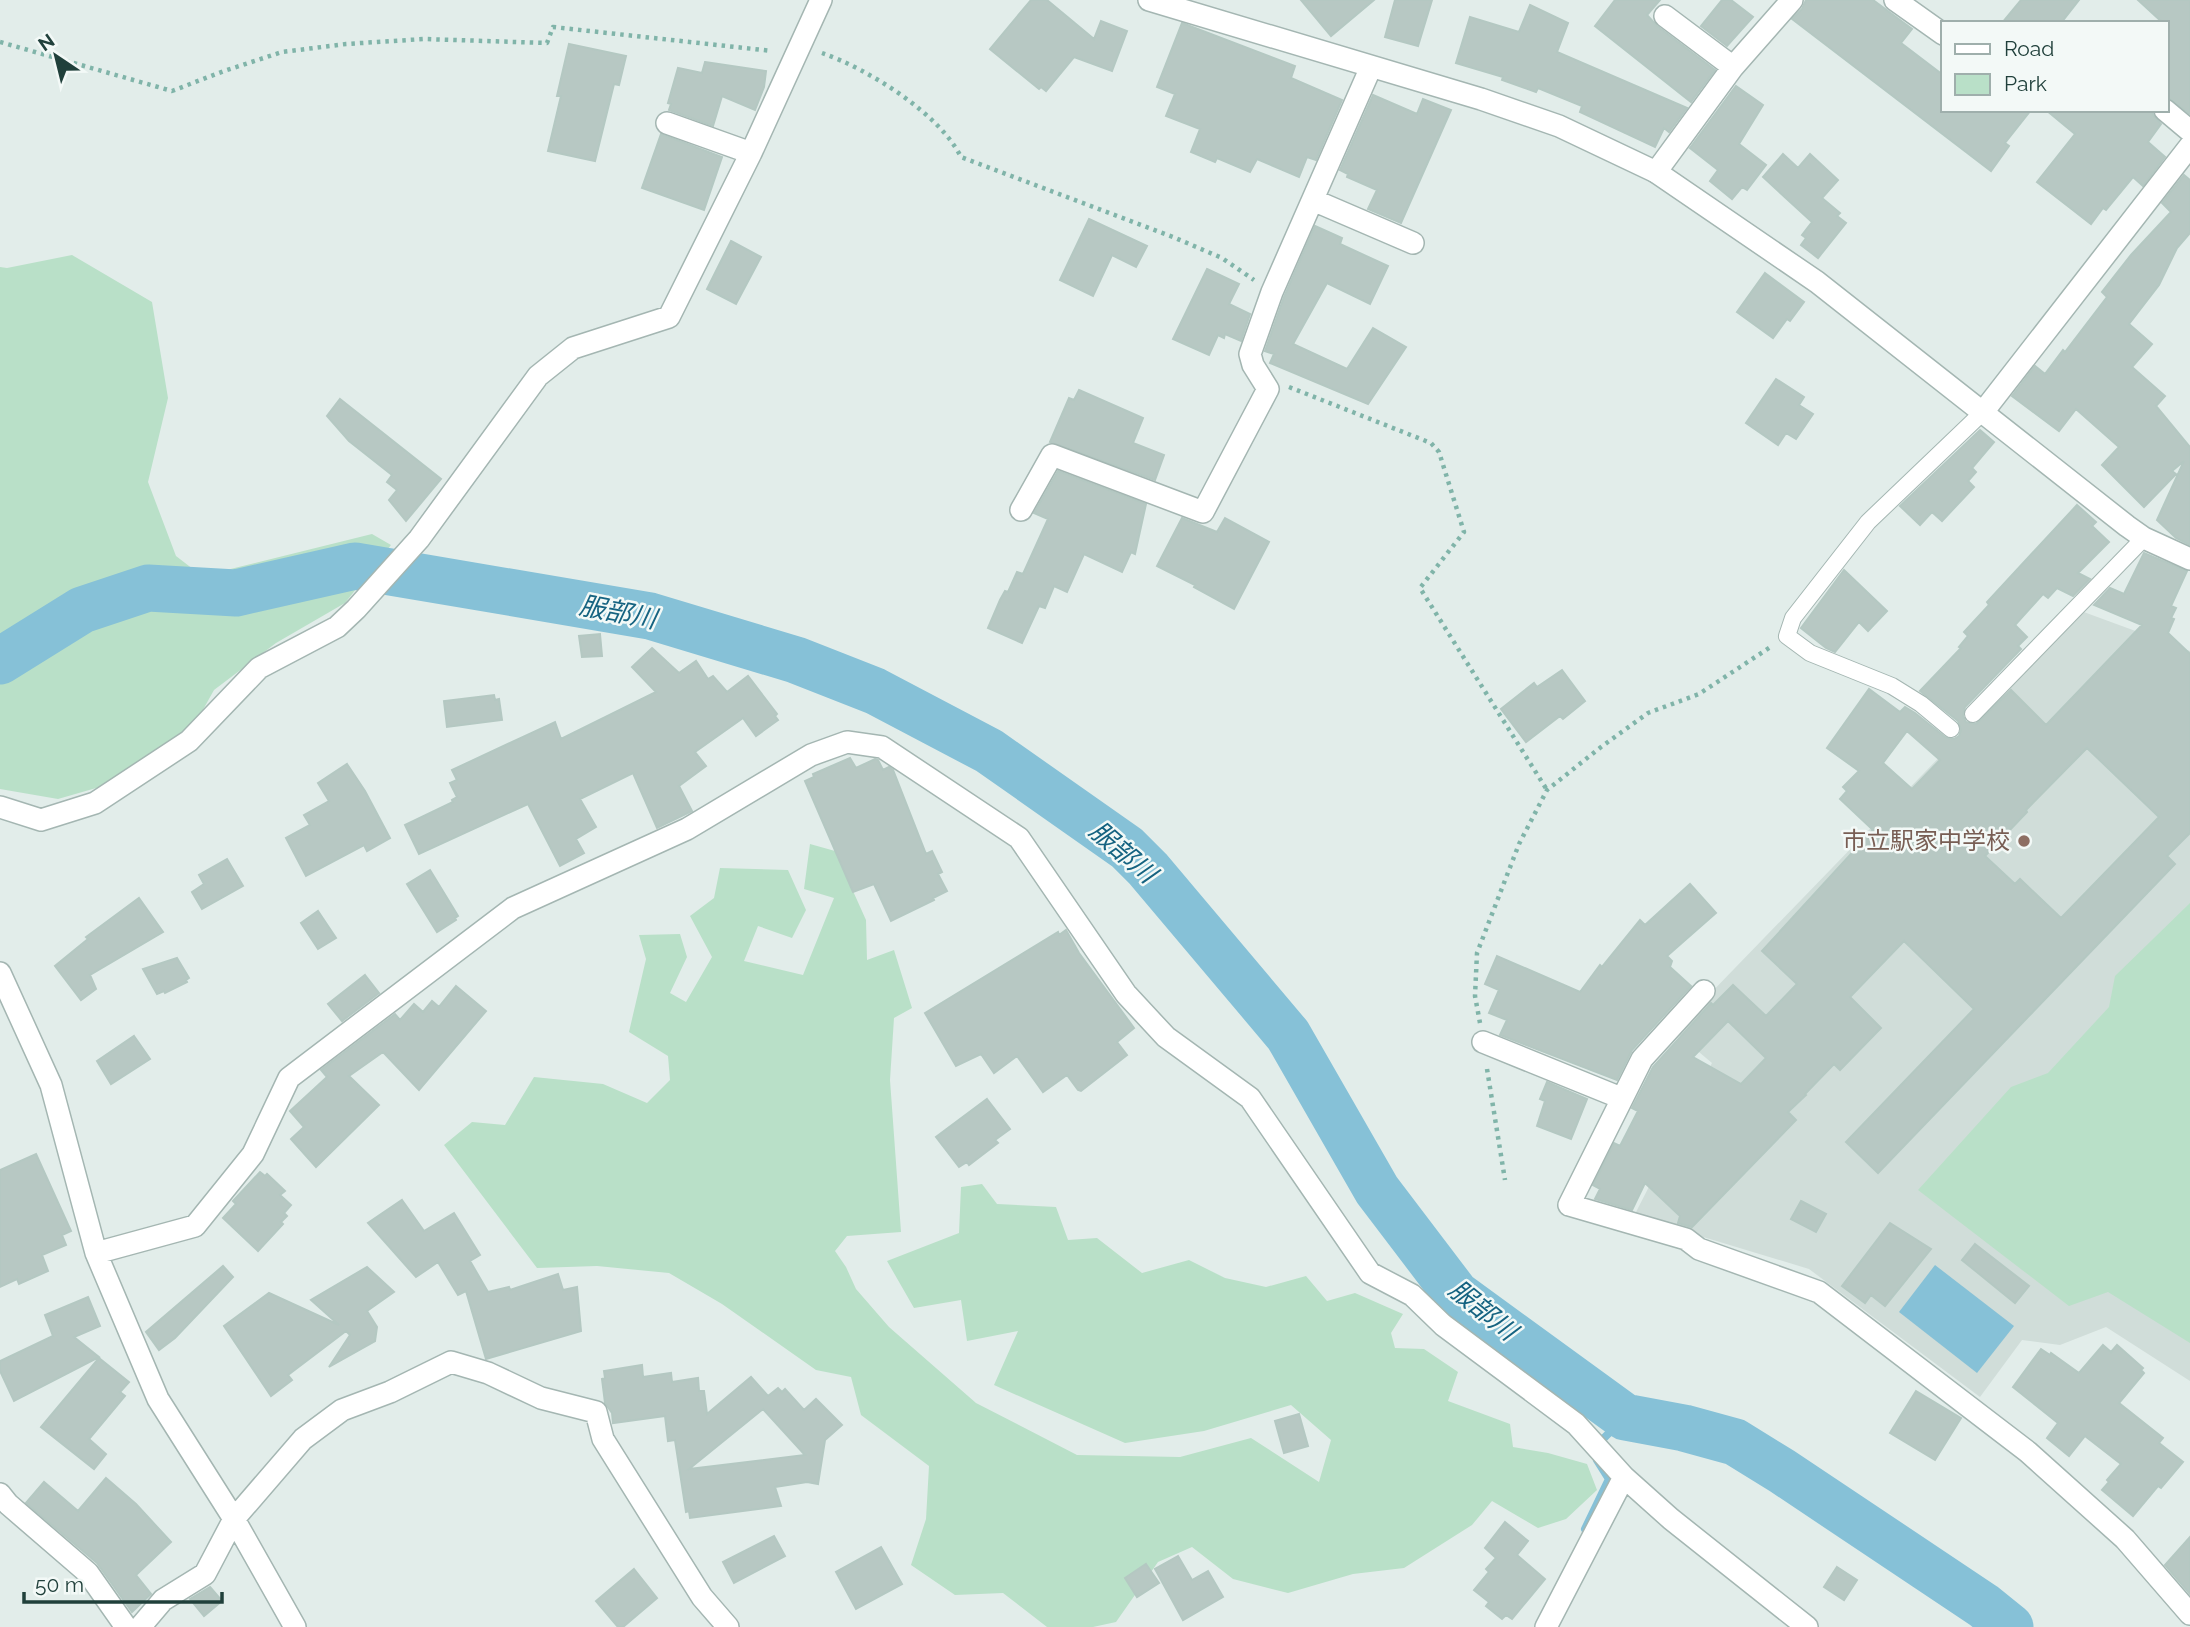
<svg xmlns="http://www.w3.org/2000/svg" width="2190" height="1627" font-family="Raleway,'Noto Sans JP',sans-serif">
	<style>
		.built { fill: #d0ddd9 }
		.green { fill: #b9e0c8 }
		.water { fill: #86c1d7 }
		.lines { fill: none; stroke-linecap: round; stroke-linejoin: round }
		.stream { stroke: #86c1d7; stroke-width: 8 }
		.river { stroke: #86c1d7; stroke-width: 47 }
		.building { fill: #b7c8c3; stroke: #b4c8c2; stroke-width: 2; fill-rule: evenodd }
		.service-casing { stroke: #a4b6b2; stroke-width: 18 }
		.minor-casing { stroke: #a4b6b2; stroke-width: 24 }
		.tertiary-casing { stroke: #a4b6b2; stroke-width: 24 }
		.path { stroke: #80b4a9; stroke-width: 4.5; stroke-dasharray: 3.5 5; stroke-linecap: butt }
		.service { stroke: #fff; stroke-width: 16 }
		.minor { stroke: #fff; stroke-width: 21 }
		.tertiary { stroke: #fff; stroke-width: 21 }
		.education-dot { fill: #8d6e63; stroke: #f3f9f7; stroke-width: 2.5 }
		.labels { text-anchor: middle; stroke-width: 5; stroke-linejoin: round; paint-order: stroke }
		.education-label { font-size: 24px; fill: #785e54; stroke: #f3f9f7; text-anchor: end }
		.water-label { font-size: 26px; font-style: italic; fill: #156381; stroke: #f3f9f7 }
	</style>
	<rect width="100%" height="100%" fill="#e2edea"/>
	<path class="built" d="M 2081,611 L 2190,651 L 2190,1381 L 2106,1327 L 2060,1345 L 2022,1340 L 1980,1397 L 1809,1269 L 1634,1216 L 1712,1063 L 1674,1031 Z"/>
	<path class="green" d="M 72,255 L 152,302 L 168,398 L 148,482 L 176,556 L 202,576 L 372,534 L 391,545 L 345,603 L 276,643 L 214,690 L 195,724 L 110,784 L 58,799 L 0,789 L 0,267 L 7,268 Z
		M 810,844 L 835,851 L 866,920 L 867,960 L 894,950 L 912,1008 L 894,1018 L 890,1080 L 901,1232 L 847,1236 L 835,1251 L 846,1267 L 856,1289 L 889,1327 L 976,1403 L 1077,1455 L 1180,1457 L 1251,1438 L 1319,1482 L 1331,1440 L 1291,1405 L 1204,1431 L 1125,1443 L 994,1385 L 1018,1331 L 967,1341 L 961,1300 L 914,1308 L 887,1261 L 959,1233 L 961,1187 L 982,1184 L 997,1204 L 1056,1207 L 1068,1240 L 1097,1238 L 1142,1273 L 1189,1260 L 1225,1278 L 1266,1287 L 1306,1276 L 1327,1301 L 1355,1293 L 1403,1314 L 1391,1333 L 1395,1348 L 1424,1349 L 1458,1372 L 1448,1401 L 1510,1424 L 1513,1447 L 1548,1453 L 1587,1464 L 1597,1490 L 1566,1519 L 1538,1528 L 1492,1501 L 1472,1525 L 1404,1568 L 1353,1574 L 1288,1593 L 1233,1579 L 1192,1547 L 1158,1562 L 1116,1622 L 1093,1627 L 1047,1627 L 1003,1593 L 955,1595 L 911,1565 L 926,1519 L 929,1466 L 861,1415 L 851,1377 L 816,1370 L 722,1304 L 669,1273 L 597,1266 L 537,1268 L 444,1145 L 472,1122 L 505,1125 L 534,1077 L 603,1084 L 647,1103 L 670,1080 L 668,1056 L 629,1032 L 646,959 L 639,935 L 680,934 L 687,957 L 670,993 L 686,1002 L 712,957 L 690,916 L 714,898 L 720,868 L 788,870 L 806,910 L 792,938 L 758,926 L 744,961 L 803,975 L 834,898 L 804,889 Z
		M 2190,903 L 2190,1343 L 2108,1292 L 2069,1306 L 1918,1190 L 2011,1087 L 2048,1073 L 2109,1007 L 2115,976 Z"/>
	<path class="water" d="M 1935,1265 L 2014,1326 L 1977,1373 L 1899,1312 Z"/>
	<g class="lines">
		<path class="stream" d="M 1597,1445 L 1625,1417
			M 1585,1529 L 1609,1479 L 1597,1460"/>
		<path class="river" d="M 0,661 L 82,610 L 148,588 L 236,593 L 355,566 L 650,616 L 796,660 L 875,691 L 989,751 L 1127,848 L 1148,869 L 1288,1035 L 1377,1190 L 1456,1294 L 1625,1417 L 1684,1428 L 1735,1442 L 1782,1471 L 1984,1606 L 2010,1627"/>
	</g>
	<path class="building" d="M 1031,0 L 1047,0 L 1094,39 L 1101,21 L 1127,31 L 1112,71 L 1074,57 L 1046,91 L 1041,87 L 1039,89 L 990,49 Z
		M 1301,0 L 1374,0 L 1331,36 Z
		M 1395,0 L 1432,0 L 1418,46 L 1385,37 Z
		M 1615,0 L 1660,0 L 1647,15 L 1657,26 L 1715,70 L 1691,102 L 1595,26 Z
		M 1722,0 L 1731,0 L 1753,17 L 1727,46 L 1701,26 Z
		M 1806,0 L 1873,0 L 1912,29 L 1901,43 L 1943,75 L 1943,110 L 2031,110 L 2005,143 L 2009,146 L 1991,171 L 1792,19 L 1802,9 Z
		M 2021,0 L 2079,0 L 2061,23 L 2002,23 Z
		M 2138,0 L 2190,0 L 2190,114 L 2167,97 L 2167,23 L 2163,23 Z
		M 1530,5 L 1568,23 L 1557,52 L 1687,108 L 1669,132 L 1664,128 L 1655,147 L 1580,112 L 1582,106 L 1538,88 L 1536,92 L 1502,80 L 1503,77 L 1456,63 L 1470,17 L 1519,32 Z
		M 1182,23 L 1295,66 L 1291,78 L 1342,100 L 1316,160 L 1307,157 L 1299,177 L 1257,159 L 1250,172 L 1217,158 L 1215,162 L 1191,152 L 1200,129 L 1166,116 L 1175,94 L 1157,87 Z
		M 569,44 L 626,56 L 619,85 L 614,84 L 595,161 L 548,151 L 561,96 L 557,96 Z
		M 705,62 L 766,71 L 764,87 L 755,110 L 722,96 L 713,126 L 669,110 L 671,104 L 668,103 L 678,68 L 702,73 Z
		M 1736,86 L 1763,105 L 1739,144 L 1766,165 L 1747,190 L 1742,187 L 1732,199 L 1710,181 L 1718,170 L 1690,148 Z
		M 1373,95 L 1417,114 L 1423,99 L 1451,110 L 1401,223 L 1368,209 L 1377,190 L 1347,177 L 1348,174 L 1340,170 Z
		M 2046,110 L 2152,110 L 2153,115 L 2161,124 L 2148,142 L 2165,157 L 2143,186 L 2133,177 L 2106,210 L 2103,208 L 2091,224 L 2037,182 L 2075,134 Z
		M 661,134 L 722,157 L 704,210 L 642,188 Z
		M 1783,154 L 1798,168 L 1810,154 L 1838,180 L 1822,198 L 1840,213 L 1837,216 L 1846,223 L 1818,258 L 1801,245 L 1806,238 L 1802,235 L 1812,222 L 1763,177 Z
		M 2184,175 L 2190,180 L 2190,233 L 2177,248 L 2159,285 L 2129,324 L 2152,344 L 2132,367 L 2165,396 L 2156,406 L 2190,447 L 2190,545 L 2176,538 L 2157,520 L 2184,461 L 2172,471 L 2176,474 L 2144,507 L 2102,465 L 2119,447 L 2076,409 L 2059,431 L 2012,396 L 2035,366 L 2045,374 L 2063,350 L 2065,352 L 2107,297 L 2102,292 L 2131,255 L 2171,212 L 2162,203 Z
		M 1089,219 L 1147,246 L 1136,267 L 1112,255 L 1093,296 L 1060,280 Z
		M 1315,226 L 1342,238 L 1340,244 L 1388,266 L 1370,304 L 1327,283 L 1293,344 L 1347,369 L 1373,328 L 1406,347 L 1368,404 L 1270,363 L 1274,354 L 1265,351 L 1284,297 Z
		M 731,241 L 761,257 L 736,304 L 707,289 Z
		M 1207,269 L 1239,284 L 1229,304 L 1250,314 L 1241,341 L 1225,334 L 1224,338 L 1218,335 L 1209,355 L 1173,339 Z
		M 1765,273 L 1804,302 L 1790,321 L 1787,319 L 1773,338 L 1737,312 Z
		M 1776,379 L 1804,397 L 1799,405 L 1813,414 L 1796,439 L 1786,433 L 1778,445 L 1746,423 Z
		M 1079,390 L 1143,418 L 1133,443 L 1164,455 L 1155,480 L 1050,442 L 1069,398 L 1074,400 Z
		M 340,399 L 441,479 L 406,521 L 389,500 L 397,490 L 387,482 L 392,475 L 349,441 L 327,416 Z
		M 1980,430 L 1994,442 L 1972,468 L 1976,472 L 1968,481 L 1974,487 L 1942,521 L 1932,512 L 1920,525 L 1900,506 Z
		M 1058,471 L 1146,504 L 1135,554 L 1131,552 L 1122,572 L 1084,554 L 1067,592 L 1054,586 L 1045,608 L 1039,606 L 1022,643 L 988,628 L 1000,600 L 1005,591 L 1008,592 L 1017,572 L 1023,574 L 1048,519 L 1034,513 Z
		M 2077,505 L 2096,522 L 2092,526 L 2109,542 L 2078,573 L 2090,579 L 2073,596 L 2057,588 L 2048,598 L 2043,594 L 2015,625 L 2027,637 L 2018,646 L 2021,649 L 1965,707 L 1963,716 L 1966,722 L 1976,724 L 2011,690 L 2046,725 L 2142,625 L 2094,605 L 2110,588 L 2124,594 L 2144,553 L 2187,571 L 2171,606 L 2176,608 L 2171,618 L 2174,619 L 2168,633 L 2190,654 L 2190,833 L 2167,856 L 2175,864 L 1878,1173 L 1846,1142 L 1974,1009 L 1904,941 L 1850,997 L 1881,1028 L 1840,1070 L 1834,1064 L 1805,1094 L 1806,1095 L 1788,1112 L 1796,1120 L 1692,1227 L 1678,1223 L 1680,1216 L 1645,1183 L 1632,1210 L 1595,1199 L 1600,1189 L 1593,1185 L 1614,1143 L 1620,1146 L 1638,1111 L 1632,1108 L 1653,1067 L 1711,1003 L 1713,1005 L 1733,985 L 1766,1016 L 1797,984 L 1762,951 L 1873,830 L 1840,799 L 1847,791 L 1843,787 L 1859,771 L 1827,748 L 1869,689 L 1900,712 L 1905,707 L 1915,713 L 1945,737 L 1954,739 L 1959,736 L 1961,730 L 1958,721 L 1920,691 L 1961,648 L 1959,647 L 1968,636 L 1964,632 L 1989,605 L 1987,602 ZM 1907,731 L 1940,760 L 1912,789 L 1883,763 ZM 2087,748 L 2159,817 L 2061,918 L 2020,879 L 2015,884 L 1985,856 L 2027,812 L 2026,810 ZM 1728,1021 L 1766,1058 L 1741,1084 L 1693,1057 Z
		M 1182,518 L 1217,532 L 1225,518 L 1269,542 L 1234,609 L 1194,587 L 1195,585 L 1157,566 Z
		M 1844,570 L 1887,611 L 1868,631 L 1859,622 L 1835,652 L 1826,648 L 1801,628 Z
		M 600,634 L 602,656 L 582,657 L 579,636 Z
		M 652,648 L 679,673 L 696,661 L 708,679 L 713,676 L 727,692 L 748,676 L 777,714 L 775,716 L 778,720 L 756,736 L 743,718 L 695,752 L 706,766 L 679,786 L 692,811 L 657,828 L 633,773 L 580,799 L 596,827 L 576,839 L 584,853 L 560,866 L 528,804 L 419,854 L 405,825 L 453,802 L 452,800 L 457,797 L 450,783 L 457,780 L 452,770 L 555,722 L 561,739 L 656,692 L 632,667 Z
		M 1562,670 L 1585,701 L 1563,719 L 1560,716 L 1526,742 L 1501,709 L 1534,683 L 1537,687 Z
		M 494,695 L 495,700 L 499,699 L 502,720 L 447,727 L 444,701 Z
		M 850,758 L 856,768 L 875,759 L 878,760 L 883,770 L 889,767 L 893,770 L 926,854 L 932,851 L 942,872 L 938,874 L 947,891 L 933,898 L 934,900 L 891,921 L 874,884 L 853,892 L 805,781 L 814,777 L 813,774 Z
		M 347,764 L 365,791 L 390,838 L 367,851 L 364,845 L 306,876 L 286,838 L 310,825 L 304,815 L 329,801 L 318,783 Z
		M 227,859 L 243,886 L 202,909 L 192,892 L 204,884 L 199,875 Z
		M 430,870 L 458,916 L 455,918 L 456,920 L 437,932 L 407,884 Z
		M 1690,884 L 1716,913 L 1667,956 L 1672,961 L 1670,967 L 1691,986 L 1632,1050 L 1617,1080 L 1500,1035 L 1507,1020 L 1489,1013 L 1499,990 L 1485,984 L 1497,956 L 1580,992 L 1600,965 L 1602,967 L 1640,920 L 1645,925 Z
		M 139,898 L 163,932 L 90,975 L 96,989 L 81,1000 L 55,966 L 88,939 L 86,937 Z
		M 318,911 L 336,938 L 318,949 L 301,923 Z
		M 1066,930 L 1079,953 L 1134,1028 L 1117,1042 L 1127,1055 L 1081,1091 L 1078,1090 L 1067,1075 L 1043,1092 L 1017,1056 L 994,1073 L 981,1054 L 956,1066 L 925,1013 L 1058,932 L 1059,935 Z
		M 177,958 L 189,978 L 186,980 L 187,982 L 165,993 L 164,991 L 157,994 L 143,969 Z
		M 365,975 L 379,993 L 342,1021 L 328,1004 Z
		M 456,986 L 486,1011 L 419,1090 L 383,1052 L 349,1076 L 379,1105 L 316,1167 L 291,1139 L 304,1127 L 290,1111 L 327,1077 L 321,1070 L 395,1014 L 400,1020 L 414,1004 L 423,1012 L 432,1001 L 439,1007 Z
		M 134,1036 L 150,1059 L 111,1084 L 97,1061 Z
		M 1547,1082 L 1587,1099 L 1571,1139 L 1537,1126 L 1545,1101 L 1540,1099 Z
		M 987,1099 L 1010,1129 L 995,1140 L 998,1143 L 969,1165 L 967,1162 L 959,1167 L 936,1137 Z
		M 36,1154 L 71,1231 L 62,1235 L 66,1245 L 42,1255 L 48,1271 L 19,1284 L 17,1279 L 0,1287 L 0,1170 Z
		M 260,1172 L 265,1176 L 267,1174 L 285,1191 L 280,1195 L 291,1205 L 284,1213 L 287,1216 L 281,1222 L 283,1224 L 258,1251 L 223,1218 L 236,1204 L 233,1201 Z
		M 402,1200 L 424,1231 L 454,1213 L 480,1255 L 470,1261 L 488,1292 L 509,1287 L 510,1290 L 558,1274 L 563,1290 L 577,1287 L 581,1331 L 486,1359 L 466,1291 L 458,1295 L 438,1262 L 416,1277 L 368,1223 Z
		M 1801,1201 L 1826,1214 L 1816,1232 L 1791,1219 Z
		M 1890,1223 L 1931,1249 L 1885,1306 L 1871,1295 L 1865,1303 L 1842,1286 Z
		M 1975,1244 L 2029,1286 L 2015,1303 L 1962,1260 Z
		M 223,1266 L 233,1277 L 175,1338 L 159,1350 L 146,1332 Z
		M 367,1267 L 394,1292 L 367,1311 L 377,1327 L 375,1341 L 329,1367 L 350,1335 L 346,1331 L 288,1375 L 292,1380 L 271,1396 L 224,1326 L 269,1293 L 339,1325 L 311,1300 Z
		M 88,1297 L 100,1326 L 74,1337 L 99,1357 L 14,1401 L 0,1371 L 0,1361 L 53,1336 L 45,1315 Z
		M 2103,1345 L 2111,1352 L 2117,1345 L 2143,1368 L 2141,1370 L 2144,1373 L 2119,1403 L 2163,1438 L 2159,1443 L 2183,1462 L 2161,1488 L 2158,1486 L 2133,1516 L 2102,1490 L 2109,1482 L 2107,1480 L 2121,1464 L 2085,1436 L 2069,1456 L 2047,1438 L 2058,1423 L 2013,1387 L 2041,1349 L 2050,1355 L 2051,1353 L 2079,1373 Z
		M 99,1358 L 129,1382 L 120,1392 L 125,1396 L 89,1439 L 106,1454 L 94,1469 L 41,1427 Z
		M 642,1365 L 643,1377 L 671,1373 L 672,1382 L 698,1378 L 699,1391 L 704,1391 L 707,1414 L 751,1377 L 768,1396 L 778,1388 L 782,1392 L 785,1389 L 804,1410 L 816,1399 L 842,1425 L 825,1440 L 818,1484 L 807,1482 L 775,1487 L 781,1506 L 690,1518 L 689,1511 L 686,1512 L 675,1440 L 668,1441 L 665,1416 L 613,1423 L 612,1413 L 605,1403 L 602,1379 L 605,1378 L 604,1371 ZM 763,1409 L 805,1455 L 689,1469 Z
		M 1916,1391 L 1961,1418 L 1935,1460 L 1890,1433 Z
		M 1299,1414 L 1308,1446 L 1284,1453 L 1275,1421 Z
		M 106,1478 L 136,1504 L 171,1542 L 136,1575 L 151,1594 L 132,1612 L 97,1563 L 26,1503 L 44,1482 L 78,1511 Z
		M 1505,1522 L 1528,1541 L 1517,1555 L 1545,1579 L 1512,1619 L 1506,1615 L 1502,1619 L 1486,1606 L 1489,1602 L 1474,1590 L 1489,1572 L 1486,1569 L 1496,1558 L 1485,1548 Z
		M 774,1536 L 785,1556 L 734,1583 L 723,1562 Z
		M 2190,1537 L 2190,1594 L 2165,1565 Z
		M 881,1547 L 902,1584 L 856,1609 L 836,1572 Z
		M 1178,1556 L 1192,1580 L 1208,1571 L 1223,1597 L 1183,1620 L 1155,1569 Z
		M 1146,1564 L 1159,1583 L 1137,1597 L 1125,1578 Z
		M 1837,1567 L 1857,1580 L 1844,1600 L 1824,1587 Z
		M 634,1569 L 657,1598 L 623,1627 L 618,1627 L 596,1601 Z
		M 210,1587 L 222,1601 L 204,1616 L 190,1599 Z"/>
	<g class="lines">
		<g class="service-casing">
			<path id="service" d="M 1973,714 L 2144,538
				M 1951,729 L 1921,704 L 1892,686 L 1810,653 L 1787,636 L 1793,618 L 1868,522 L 1983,412"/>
		</g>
		<g class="minor-casing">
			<path id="minor" d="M 1895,0 L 1943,34
				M 1665,16 L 1733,67
				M 2165,110 L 2190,131
				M 667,123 L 751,153
				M 1656,172 L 1733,67 L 1792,0
				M 1313,200 L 1413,243
				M 1983,412 L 2190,146
				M 1021,510 L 1052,455 L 1203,512 L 1268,389 L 1253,365 L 1250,354 L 1272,292 L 1371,67
				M 0,807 L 41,820 L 95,803 L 189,741 L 259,668 L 337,627 L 356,609 L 419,539 L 538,376 L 573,348 L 669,317 L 751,153 L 821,0
				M 0,973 L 51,1085 L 96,1253 L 158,1399 L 234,1519 L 295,1627
				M 1704,991 L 1642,1059 L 1569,1205 L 1686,1239 L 1699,1249 L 1819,1292 L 2028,1452 L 2125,1539 L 2190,1614
				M 1483,1042 L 1621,1098
				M 96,1253 L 195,1226 L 253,1154 L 289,1078 L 513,908 L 687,829 L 811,755 L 847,742 L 882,747 L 1019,838 L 1126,994 L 1166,1037 L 1250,1098 L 1370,1273 L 1412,1295 L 1443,1325 L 1576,1424 L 1624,1477 L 1671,1519 L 1807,1627
				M 0,1494 L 8,1504 L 88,1573 L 126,1627
				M 140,1627 L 163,1600 L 205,1574 L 234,1519 L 303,1439 L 342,1410 L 390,1392 L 451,1362 L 488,1373 L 541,1398 L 596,1412 L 603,1439 L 702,1597 L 728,1627
				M 1546,1627 L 1624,1477"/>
		</g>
		<g class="tertiary-casing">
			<path id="tertiary" d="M 1149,0 L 1481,99 L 1559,126 L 1656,172 L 1817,282 L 2127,526 L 2144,538 L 2190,559"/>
		</g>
		<path class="path" d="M 0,42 L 172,91 L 224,71 L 282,52 L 346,44 L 424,39 L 547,43 L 553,27 L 772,51
			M 822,53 C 868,69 939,113 961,157 L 1173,237 L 1222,258 L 1254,280
			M 1289,387 L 1431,443 L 1439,452 L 1464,532 L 1420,588 L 1547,790
			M 1480,1023 L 1475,996 L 1477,953 L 1519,844 L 1547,790 L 1601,747 L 1648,713 L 1699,694 L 1772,646
			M 1487,1069 L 1505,1180"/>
		<use href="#service" class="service"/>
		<use href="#minor" class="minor"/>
		<use href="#tertiary" class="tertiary"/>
	</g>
	<circle class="education-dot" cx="2024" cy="841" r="7"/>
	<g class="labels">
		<g class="education-label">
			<text x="2010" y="849">市立駅家中学校</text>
		</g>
		<g class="water-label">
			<text transform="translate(618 612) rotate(11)" y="9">服部川</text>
			<text transform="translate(1123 852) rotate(41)" y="9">服部川</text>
			<text transform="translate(1483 1310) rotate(39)" y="9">服部川</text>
		</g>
	</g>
	<rect x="1941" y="21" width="228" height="91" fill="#f3f9f7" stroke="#9fafac" stroke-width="2"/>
	<rect x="1955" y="44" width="35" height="10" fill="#ffffff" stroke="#9fafac" stroke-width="2"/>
	<text x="2004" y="56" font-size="21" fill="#20403b">Road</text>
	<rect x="1955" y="74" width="35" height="21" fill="#b9e0c8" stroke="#9fafac" stroke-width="2"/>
	<text x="2004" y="91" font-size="21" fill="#20403b">Park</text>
	<g transform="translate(56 56) rotate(325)" stroke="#f3f9f7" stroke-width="5" paint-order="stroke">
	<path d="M0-5L12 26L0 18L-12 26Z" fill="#20403b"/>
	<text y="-10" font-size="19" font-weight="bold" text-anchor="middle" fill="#20403b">N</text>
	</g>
	<path d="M24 1592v10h198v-10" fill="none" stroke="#20403b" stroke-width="3.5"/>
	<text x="35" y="1592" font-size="21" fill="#20403b" stroke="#f3f9f7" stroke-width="5" paint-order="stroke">50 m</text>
</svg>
